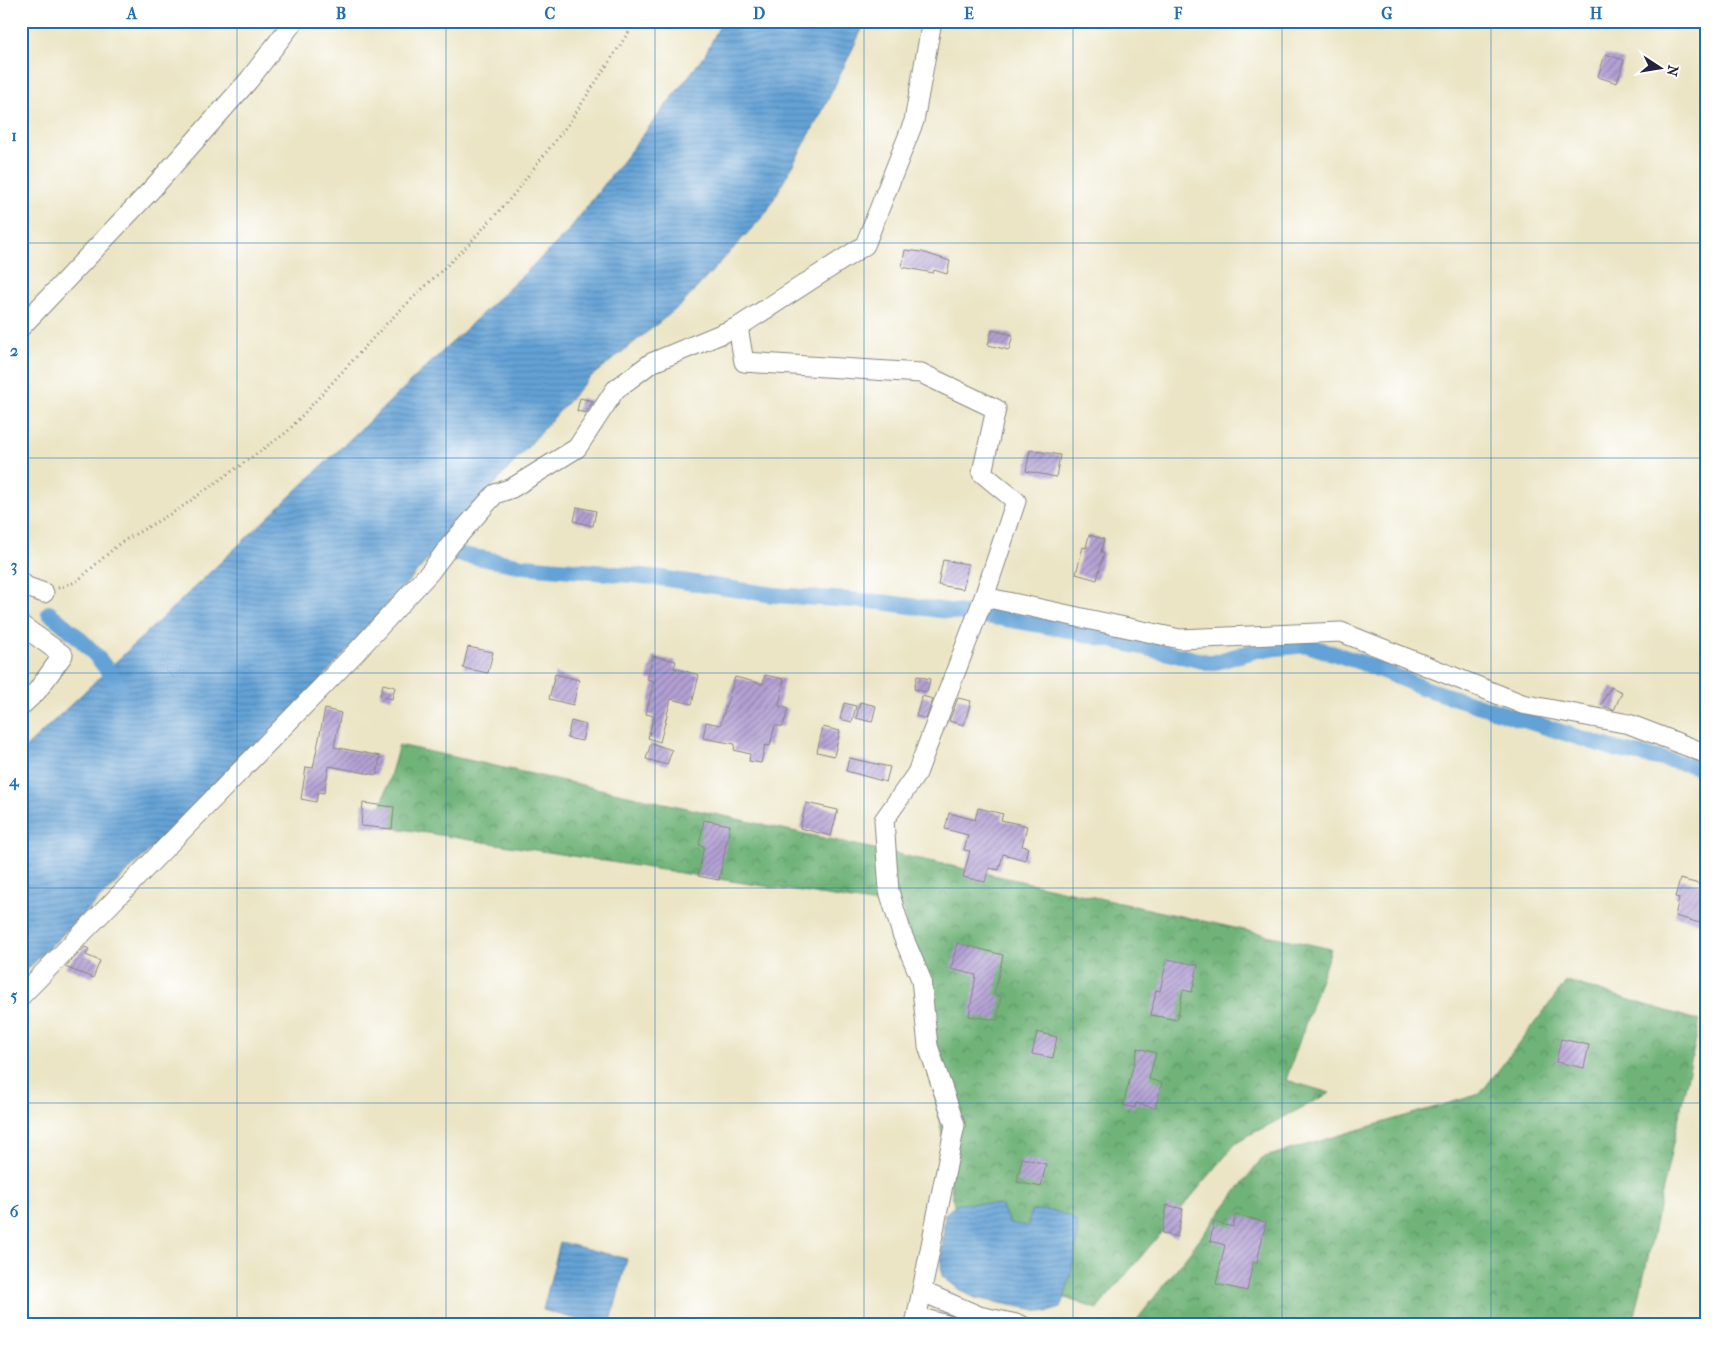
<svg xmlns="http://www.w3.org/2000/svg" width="1728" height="1346" font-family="'IM FELL French Canon',serif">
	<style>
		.forest { fill: url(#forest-crowns); stroke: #486a5a }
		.water { fill: url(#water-rules); stroke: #436288 }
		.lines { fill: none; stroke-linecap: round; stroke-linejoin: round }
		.canal { stroke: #64a2d6; stroke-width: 16 }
		.building { fill: url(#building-hatch) }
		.minor-casing { stroke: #868480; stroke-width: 21 }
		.path { stroke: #868480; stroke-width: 3; stroke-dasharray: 1 4; stroke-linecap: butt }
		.minor { stroke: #fff; stroke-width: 19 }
		.grid { fill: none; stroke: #1f6fb2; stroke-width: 1; stroke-opacity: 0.55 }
		.neatline { fill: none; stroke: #1f6fb2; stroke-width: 2 }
		.grid-label { font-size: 16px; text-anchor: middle; font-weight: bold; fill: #1f6fb2 }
	</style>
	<defs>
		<pattern id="forest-crowns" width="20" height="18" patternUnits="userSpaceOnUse" patternTransform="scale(1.25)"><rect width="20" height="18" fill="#6fb378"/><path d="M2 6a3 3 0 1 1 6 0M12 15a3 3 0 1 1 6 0" fill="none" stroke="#5b9164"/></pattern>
		<pattern id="water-rules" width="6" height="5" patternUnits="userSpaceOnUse" patternTransform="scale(1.25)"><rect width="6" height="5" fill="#64a2d6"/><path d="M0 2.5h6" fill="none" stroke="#5284af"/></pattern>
		<pattern id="building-hatch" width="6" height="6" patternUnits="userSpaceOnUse" patternTransform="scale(1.25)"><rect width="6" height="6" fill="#b2a0d3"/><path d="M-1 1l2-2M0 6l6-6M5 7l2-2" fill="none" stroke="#9082ac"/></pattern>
	</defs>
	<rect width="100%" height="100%" fill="#fff"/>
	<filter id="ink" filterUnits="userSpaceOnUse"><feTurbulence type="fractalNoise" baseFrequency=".02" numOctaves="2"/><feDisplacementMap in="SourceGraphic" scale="10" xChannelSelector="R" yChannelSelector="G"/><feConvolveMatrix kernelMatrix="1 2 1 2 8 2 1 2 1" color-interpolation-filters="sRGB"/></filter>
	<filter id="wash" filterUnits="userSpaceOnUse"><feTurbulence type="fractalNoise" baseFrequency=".0096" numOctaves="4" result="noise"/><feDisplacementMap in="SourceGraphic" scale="20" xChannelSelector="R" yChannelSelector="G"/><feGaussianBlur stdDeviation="1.12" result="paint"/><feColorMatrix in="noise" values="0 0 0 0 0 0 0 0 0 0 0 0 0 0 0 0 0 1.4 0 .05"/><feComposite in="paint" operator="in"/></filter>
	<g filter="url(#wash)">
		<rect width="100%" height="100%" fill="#ebe5c5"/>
		<path class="forest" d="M 399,745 L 1331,949 L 1286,1080 L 1330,1093 L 1238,1141 L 1097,1309 L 964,1263 L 903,908 L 376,825 Z
			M 1567,981 L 1700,1021 L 1633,1325 L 1133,1325 L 1262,1158 L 1480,1094 Z"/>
		<path class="water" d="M 722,21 L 866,21 L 822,112 L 766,213 L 681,305 L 588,379 L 295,709 L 21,975 L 21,752 L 565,235 L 705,55 Z
			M 979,1203 L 1002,1206 L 1009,1223 L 1028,1226 L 1031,1211 C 1042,1209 1073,1211 1077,1225 C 1080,1239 1067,1293 1061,1308 L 1047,1312 L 975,1298 L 960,1290 L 942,1276 L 941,1261 L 945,1214 L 957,1204 Z
			M 560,1242 L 627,1259 L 610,1325 L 598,1325 L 543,1310 Z"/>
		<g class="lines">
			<path class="canal" d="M 435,550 L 524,566 L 654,577 L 774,595 L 881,602 L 1000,618 L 1058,628 L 1212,663 L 1257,650 L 1307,645 L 1366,664 L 1424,688 L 1618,750 L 1692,765 L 1707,771
				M 49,613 C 82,639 97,653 120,688"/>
		</g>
		<g id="blocks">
			<path class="building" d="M 1605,54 L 1624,60 L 1617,83 L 1598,77 Z
				M 905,250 L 922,252 L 950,261 L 947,274 L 934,270 L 933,273 L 902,267 Z
				M 992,330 L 1013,335 L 1009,350 L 988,345 Z
				M 580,398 L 593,401 L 586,413 L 577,411 Z
				M 1030,450 L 1060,455 L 1056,477 L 1026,471 Z
				M 577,507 L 596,511 L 593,526 L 574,521 Z
				M 1089,535 L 1104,539 L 1101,552 L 1104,552 L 1097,580 L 1076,574 L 1083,547 L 1086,548 Z
				M 943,560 L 968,564 L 963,589 L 938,585 Z
				M 468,647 L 493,652 L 488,673 L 463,668 Z
				M 653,656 L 676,661 L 674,668 L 699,675 L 692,704 L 671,699 L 660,742 L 648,738 L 654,716 L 646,714 L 654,681 L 647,679 Z
				M 555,674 L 579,680 L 573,705 L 549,699 Z
				M 765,675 L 784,679 L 779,706 L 788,709 L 783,727 L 775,725 L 770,746 L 765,745 L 761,763 L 749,761 L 750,754 L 734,750 L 735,744 L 703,738 L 706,722 L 720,725 L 735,677 L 763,684 Z
				M 917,676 L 930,679 L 927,692 L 914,689 Z
				M 383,684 L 395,687 L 392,699 L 380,696 Z
				M 1611,687 L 1622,692 L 1614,710 L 1601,705 Z
				M 922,696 L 933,699 L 926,719 L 916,716 Z
				M 958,698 L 971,701 L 964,725 L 949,721 Z
				M 860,702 L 876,706 L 872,722 L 856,718 Z
				M 844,703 L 856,706 L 852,722 L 840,719 Z
				M 325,709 L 341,713 L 334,747 L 380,756 L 377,775 L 329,766 L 324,793 L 318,792 L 316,802 L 301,799 L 306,767 L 313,768 Z
				M 571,721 L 586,725 L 582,741 L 567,738 Z
				M 823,727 L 840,731 L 834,756 L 817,752 Z
				M 651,743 L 672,750 L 667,765 L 646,759 Z
				M 849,758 L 890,767 L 886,782 L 846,771 Z
				M 363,803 L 394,807 L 392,829 L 361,826 Z
				M 806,803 L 838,810 L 831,836 L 800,828 Z
				M 978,808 L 1003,814 L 1001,820 L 1027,826 L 1022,846 L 1028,847 L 1025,860 L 1003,854 L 999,870 L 989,868 L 985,882 L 963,877 L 970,851 L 964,850 L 968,835 L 945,829 L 949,813 L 975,820 Z
				M 704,820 L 730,825 L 719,880 L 698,876 L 704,846 L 699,845 Z
				M 1680,879 L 1707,886 L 1707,925 L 1675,916 L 1679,898 L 1675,897 Z
				M 957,943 L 1003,955 L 994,995 L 1001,996 L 997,1020 L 969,1016 L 976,975 L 951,969 Z
				M 85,947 L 89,949 L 86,955 L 100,961 L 93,978 L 65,967 Z
				M 1167,959 L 1198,965 L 1192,992 L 1183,990 L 1177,1020 L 1151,1015 L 1156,990 L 1160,991 Z
				M 1037,1032 L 1057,1037 L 1053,1058 L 1032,1054 Z
				M 1561,1039 L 1589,1045 L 1584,1068 L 1556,1062 Z
				M 1138,1048 L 1156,1053 L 1149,1079 L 1162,1083 L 1155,1108 L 1136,1103 L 1135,1108 L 1123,1105 Z
				M 1022,1158 L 1046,1164 L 1041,1187 L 1017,1182 Z
				M 1167,1205 L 1183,1209 L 1177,1237 L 1162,1233 Z
				M 1235,1215 L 1266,1222 L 1257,1262 L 1253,1262 L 1247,1291 L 1216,1284 L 1225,1245 L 1210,1241 L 1214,1222 L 1233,1227 Z"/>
		</g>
	</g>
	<g filter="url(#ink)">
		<use href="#blocks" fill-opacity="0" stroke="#868480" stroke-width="1"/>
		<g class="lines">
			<g class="minor-casing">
				<path id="minor" d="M 21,327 L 152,189 L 249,80 L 294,21
					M 738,327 L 744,362 L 921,373 L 996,409 L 982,473 L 1016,501 L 984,597 L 1180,639 L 1341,632 L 1522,704 L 1629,724 L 1707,754
					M 21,582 L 27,587 L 44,593
					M 21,625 L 63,655 L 37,691 L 21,706
					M 21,996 L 358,650 L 430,572 L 451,544 L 495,494 L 512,488 L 577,448 L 615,390 L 651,363 L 738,327 L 865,245 L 914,121 L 932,21
					M 923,1292 L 979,1316 L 1021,1325
					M 917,1317 L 947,1325
					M 915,1325 L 955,1125 L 928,1046 L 921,979 L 902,934 L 889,891 L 884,820 L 917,773 L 984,597"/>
			</g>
			<path class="path" d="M 58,588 L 76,582 L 120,543 L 179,509 L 287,432 L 386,324 L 465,248 L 510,199 L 569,123 L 636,21"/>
			<use href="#minor" class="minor"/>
		</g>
	</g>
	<path class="grid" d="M 237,21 L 237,1325M 446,21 L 446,1325M 655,21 L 655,1325M 864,21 L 864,1325M 1073,21 L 1073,1325M 1282,21 L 1282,1325M 1491,21 L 1491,1325M 21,243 L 1707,243M 21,458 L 1707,458M 21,673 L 1707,673M 21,888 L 1707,888M 21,1103 L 1707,1103"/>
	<rect width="1728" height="1346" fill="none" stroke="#fff" stroke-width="55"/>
	<g transform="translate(1660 68) rotate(102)" stroke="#ffffff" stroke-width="4" paint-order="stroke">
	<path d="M0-4L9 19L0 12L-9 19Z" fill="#22223b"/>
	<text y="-8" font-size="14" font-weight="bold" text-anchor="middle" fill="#22223b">N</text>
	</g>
	<rect x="28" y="28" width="1672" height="1290" class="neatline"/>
	<g class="grid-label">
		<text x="132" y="19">A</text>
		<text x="341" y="19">B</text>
		<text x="550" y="19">C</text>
		<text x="759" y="19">D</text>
		<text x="969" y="19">E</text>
		<text x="1178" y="19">F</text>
		<text x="1387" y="19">G</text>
		<text x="1596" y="19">H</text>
		<text x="14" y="141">1</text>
		<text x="14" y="356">2</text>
		<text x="14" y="571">3</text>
		<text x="14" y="786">4</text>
		<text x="14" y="1001">5</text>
		<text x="14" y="1217">6</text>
	</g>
</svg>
